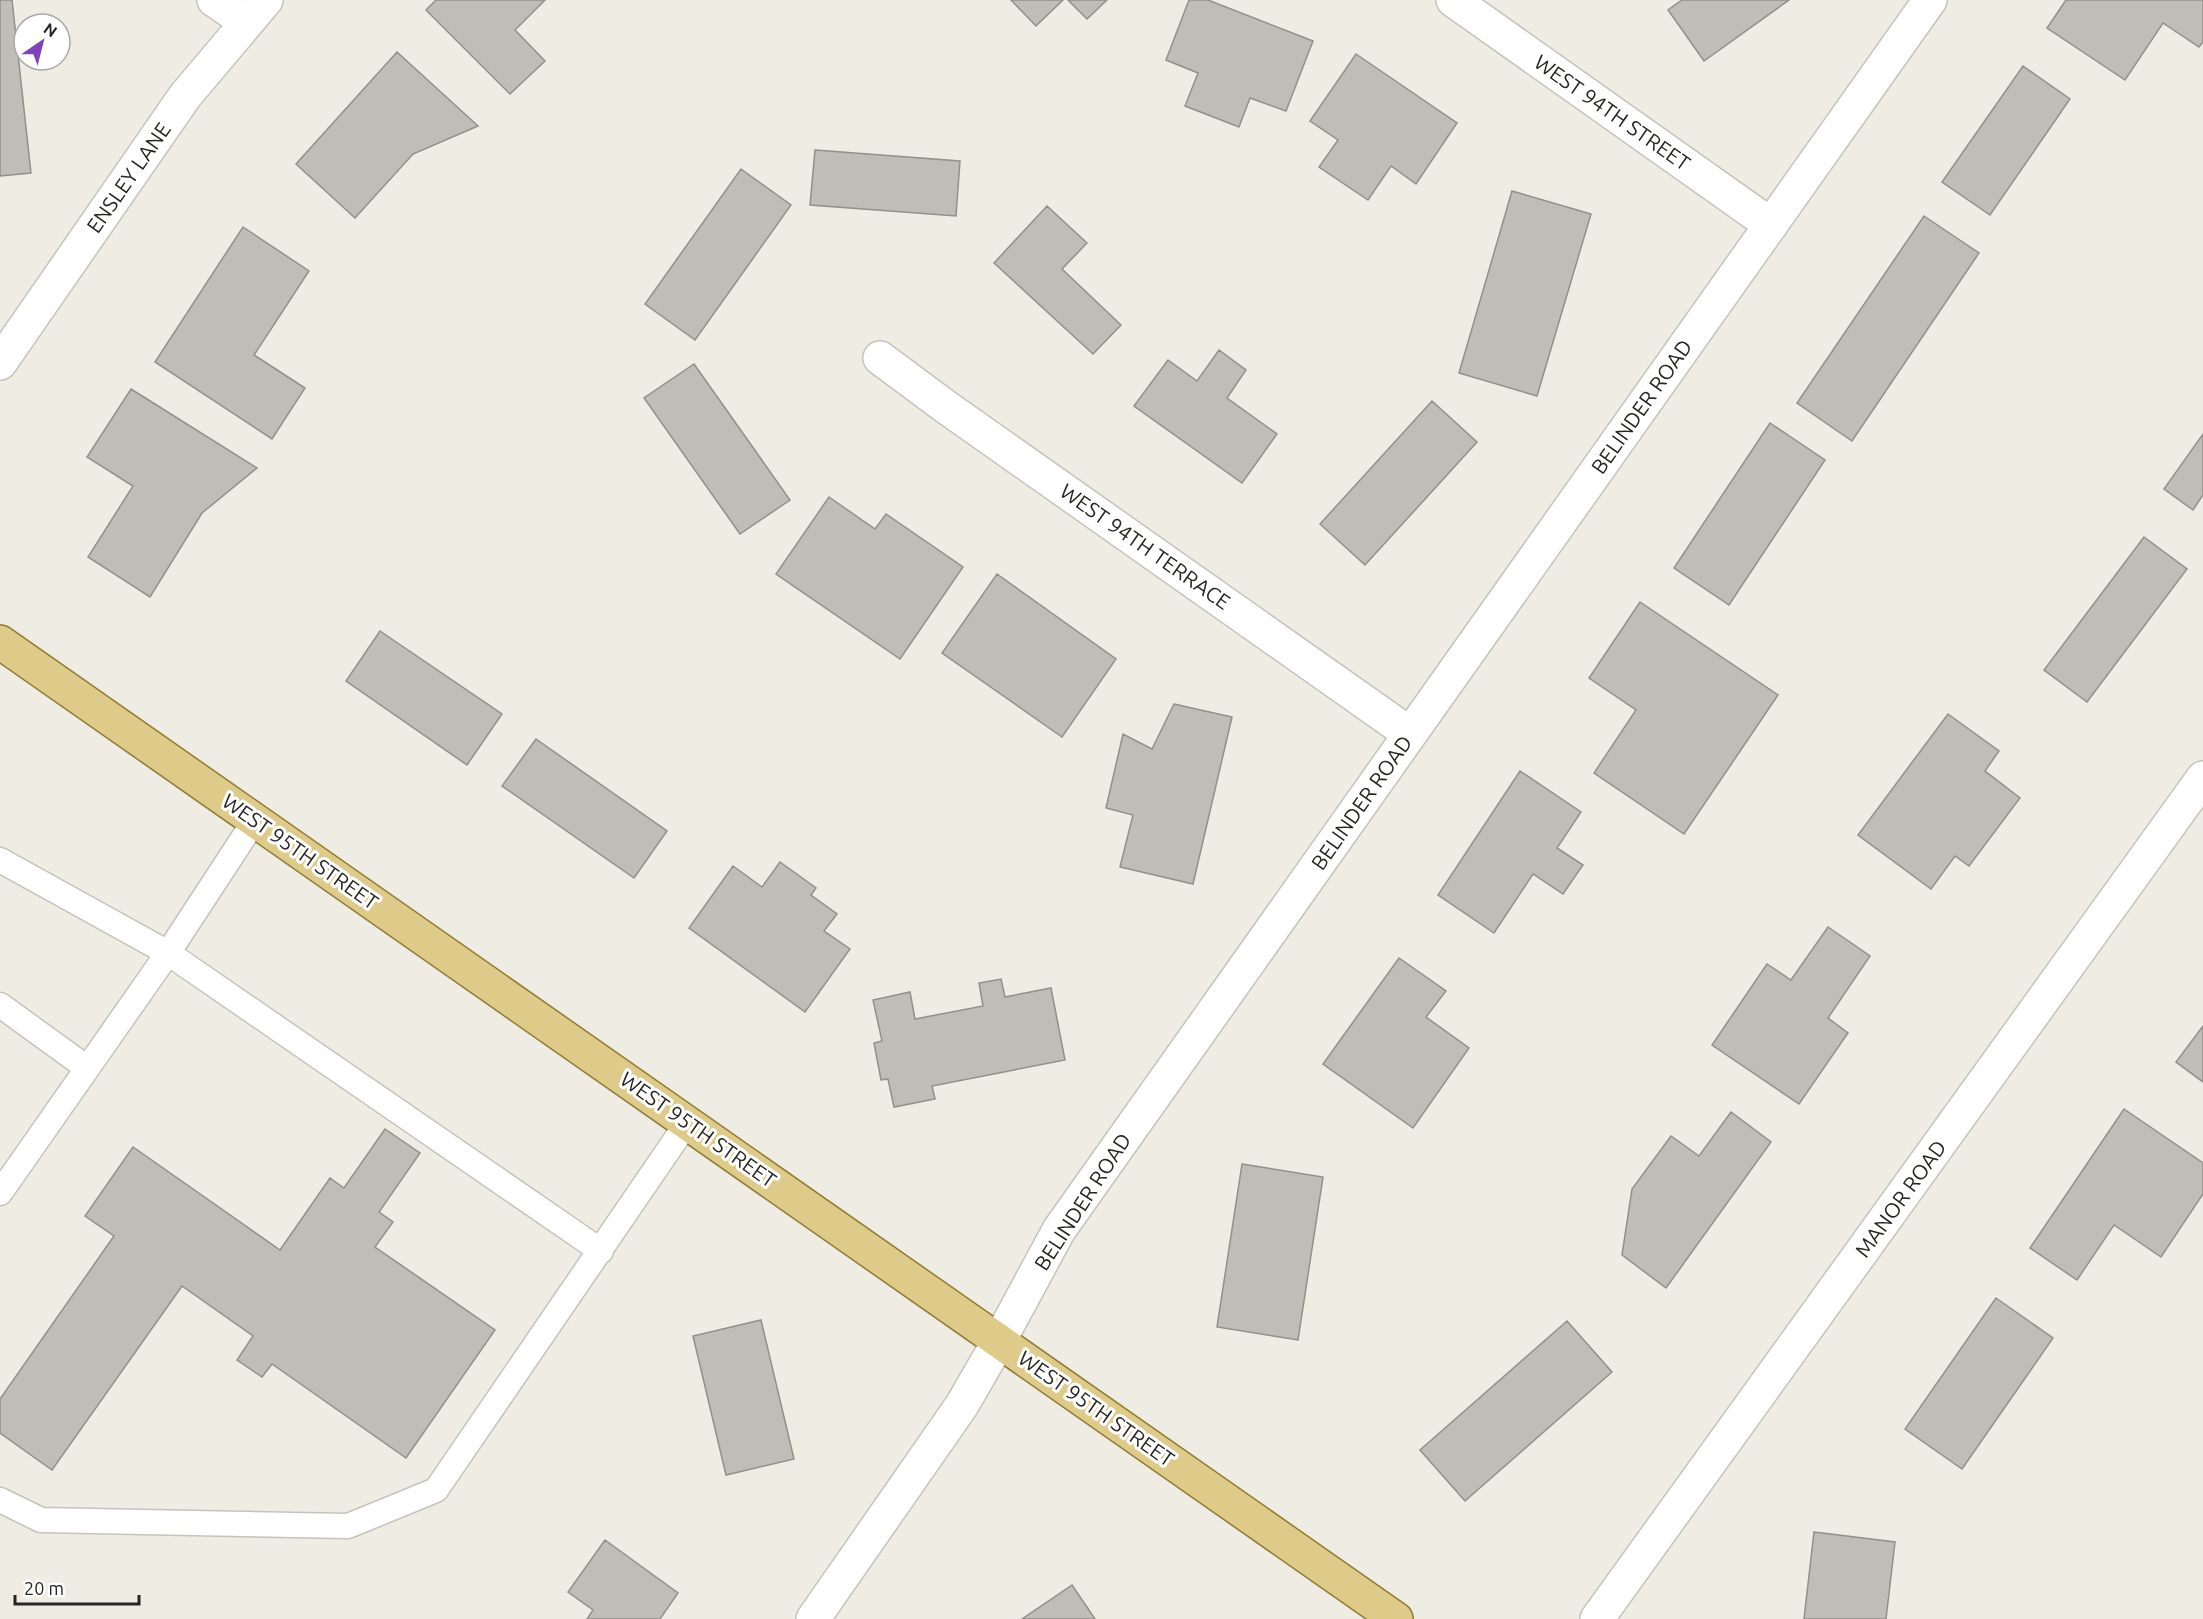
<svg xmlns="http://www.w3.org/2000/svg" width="2203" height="1619" font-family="Ubuntu,sans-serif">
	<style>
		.building { fill: #bfbdb5; stroke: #929088; stroke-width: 1.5 }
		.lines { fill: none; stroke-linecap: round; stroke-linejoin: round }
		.service-casing { stroke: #c5c3bb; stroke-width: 27 }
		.minor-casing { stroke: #c5c3bb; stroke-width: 36 }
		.primary-casing { stroke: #907b32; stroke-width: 36 }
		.service { stroke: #fff; stroke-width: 24 }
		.minor { stroke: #fff; stroke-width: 33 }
		.primary { stroke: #decb89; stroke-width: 33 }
		.labels { text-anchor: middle; stroke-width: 6; stroke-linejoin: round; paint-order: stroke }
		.street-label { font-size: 21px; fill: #272623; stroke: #fff }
	</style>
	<rect width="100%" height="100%" fill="#eeece3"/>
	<path class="building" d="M 0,0 L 12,0 L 31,173 L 0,176 Z
		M 436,0 L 545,0 L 515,30 L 545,61 L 510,94 L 426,10 Z
		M 1011,0 L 1063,0 L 1036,26 Z
		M 1068,0 L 1107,0 L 1087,19 Z
		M 1189,0 L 1208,0 L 1313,41 L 1286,111 L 1250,98 L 1239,127 L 1185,106 L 1198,73 L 1166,60 Z
		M 1682,0 L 1789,0 L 1704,61 L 1668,10 Z
		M 2066,0 L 2203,0 L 2203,42 L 2199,47 L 2163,23 L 2125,80 L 2047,28 Z
		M 397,52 L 478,126 L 413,154 L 355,218 L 296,164 Z
		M 1356,54 L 1457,123 L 1416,184 L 1391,166 L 1368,200 L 1319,167 L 1338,140 L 1310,121 Z
		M 2023,66 L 2070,99 L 1990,215 L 1942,182 Z
		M 815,150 L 960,161 L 956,216 L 810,205 Z
		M 741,169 L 791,205 L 695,340 L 645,304 Z
		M 1512,191 L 1591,214 L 1537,396 L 1459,373 Z
		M 1047,206 L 1087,243 L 1062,269 L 1121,325 L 1093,354 L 994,263 Z
		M 1924,216 L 1979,253 L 1852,441 L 1797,403 Z
		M 243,227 L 309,271 L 254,355 L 305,388 L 272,439 L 155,362 Z
		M 1219,350 L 1246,370 L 1227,398 L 1277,434 L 1242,483 L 1134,406 L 1168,360 L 1197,381 Z
		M 694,364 L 790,500 L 740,534 L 644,398 Z
		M 131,389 L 257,468 L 202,513 L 150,597 L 88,557 L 133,486 L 87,457 Z
		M 1432,401 L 1477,442 L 1365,565 L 1320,524 Z
		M 1770,423 L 1825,460 L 1729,605 L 1674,568 Z
		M 2203,434 L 2203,495 L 2193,510 L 2164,489 Z
		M 829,497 L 875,529 L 886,514 L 963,567 L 900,659 L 776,574 Z
		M 2144,537 L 2187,569 L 2087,702 L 2044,670 Z
		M 997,574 L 1116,659 L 1062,737 L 942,653 Z
		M 1640,602 L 1778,695 L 1684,834 L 1594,773 L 1636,710 L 1589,678 Z
		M 380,631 L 502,714 L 467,765 L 346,681 Z
		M 1174,704 L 1232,717 L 1193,884 L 1120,867 L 1133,815 L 1106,808 L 1123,734 L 1152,749 Z
		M 1948,714 L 1999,751 L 1985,771 L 2020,798 L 1969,866 L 1955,856 L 1931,889 L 1858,835 Z
		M 536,739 L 667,831 L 634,878 L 502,786 Z
		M 1520,771 L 1581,812 L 1557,848 L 1583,865 L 1563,894 L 1533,874 L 1494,933 L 1438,895 Z
		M 780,862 L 816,888 L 811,895 L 837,914 L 824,931 L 850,949 L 805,1012 L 689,928 L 733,866 L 762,887 Z
		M 1828,927 L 1870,956 L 1828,1018 L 1848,1033 L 1799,1104 L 1712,1045 L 1767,964 L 1791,980 Z
		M 1399,958 L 1446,991 L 1426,1017 L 1469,1048 L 1413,1128 L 1323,1064 Z
		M 1001,979 L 1005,997 L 1051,988 L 1065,1060 L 932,1086 L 935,1099 L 894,1107 L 888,1079 L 881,1080 L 874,1043 L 882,1041 L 873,1000 L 910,992 L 915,1019 L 983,1006 L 979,983 Z
		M 2203,1026 L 2203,1082 L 2176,1062 Z
		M 2124,1109 L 2203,1163 L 2203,1194 L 2161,1257 L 2114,1225 L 2077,1280 L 2030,1248 Z
		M 1731,1112 L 1771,1142 L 1666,1288 L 1622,1255 L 1632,1189 L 1671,1136 L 1699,1156 Z
		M 385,1129 L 420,1153 L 379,1212 L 393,1222 L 375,1247 L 495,1330 L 406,1458 L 272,1364 L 262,1377 L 237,1360 L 253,1336 L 182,1286 L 52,1470 L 0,1433 L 0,1399 L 114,1236 L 85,1216 L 133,1147 L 280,1250 L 330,1178 L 344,1188 Z
		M 1242,1164 L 1323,1177 L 1298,1340 L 1217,1327 Z
		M 1996,1298 L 2053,1338 L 1962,1469 L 1905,1429 Z
		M 761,1320 L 794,1459 L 726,1475 L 693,1336 Z
		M 1567,1321 L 1612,1372 L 1465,1501 L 1420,1450 Z
		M 1814,1532 L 1895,1542 L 1886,1619 L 1804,1619 Z
		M 605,1540 L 678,1593 L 660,1619 L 587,1619 L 593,1610 L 568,1592 Z
		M 1072,1585 L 1095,1619 L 1022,1619 Z"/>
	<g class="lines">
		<g class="service-casing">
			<path id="service" d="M 0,860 L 168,953 L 601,1251
				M 0,1005 L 87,1068
				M 0,1193 L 168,953 L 255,820
				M 0,1500 L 41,1520 L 348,1526 L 436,1490 L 687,1123"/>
		</g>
		<g class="minor-casing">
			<path id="minor" d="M 214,0 L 246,22
				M 1453,0 L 1771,225
				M 880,358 L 946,407 L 1410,734
				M 0,363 L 185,96 L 266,0
				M 813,1619 L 962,1405 L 999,1341 L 1059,1230 L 1930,0
				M 1597,1619 L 2203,778"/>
		</g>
		<g class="primary-casing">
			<path id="primary" d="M 0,642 L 1396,1619"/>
		</g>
		<use href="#service" class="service"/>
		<use href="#minor" class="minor"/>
		<use href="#primary" class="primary"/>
	</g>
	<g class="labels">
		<g class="street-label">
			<text transform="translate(1612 113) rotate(35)" y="7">WEST 94TH STREET</text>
			<text transform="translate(129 178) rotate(-55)" y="7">ENSLEY LANE</text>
			<text transform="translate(1642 407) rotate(-55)" y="7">BELINDER ROAD</text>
			<text transform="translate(1145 547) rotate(35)" y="7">WEST 94TH TERRACE</text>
			<text transform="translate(1362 803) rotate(-55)" y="7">BELINDER ROAD</text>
			<text transform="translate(300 852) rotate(35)" y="7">WEST 95TH STREET</text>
			<text transform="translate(698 1130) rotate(35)" y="7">WEST 95TH STREET</text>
			<text transform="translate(1901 1199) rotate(-54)" y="7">MANOR ROAD</text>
			<text transform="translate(1083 1202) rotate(-57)" y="7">BELINDER ROAD</text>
			<text transform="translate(1096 1409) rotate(35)" y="7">WEST 95TH STREET</text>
		</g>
	</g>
	<g transform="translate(42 42) rotate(35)"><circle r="28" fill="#ffffff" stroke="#a9a8a7" stroke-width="1.5"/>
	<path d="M0-4.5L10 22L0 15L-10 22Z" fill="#7d43ba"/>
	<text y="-9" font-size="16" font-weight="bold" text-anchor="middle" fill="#272623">N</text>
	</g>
	<path d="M15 1595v9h124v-9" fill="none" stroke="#272623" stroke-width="3"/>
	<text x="24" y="1595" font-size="18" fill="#272623" stroke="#ffffff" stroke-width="4.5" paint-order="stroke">20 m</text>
</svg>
